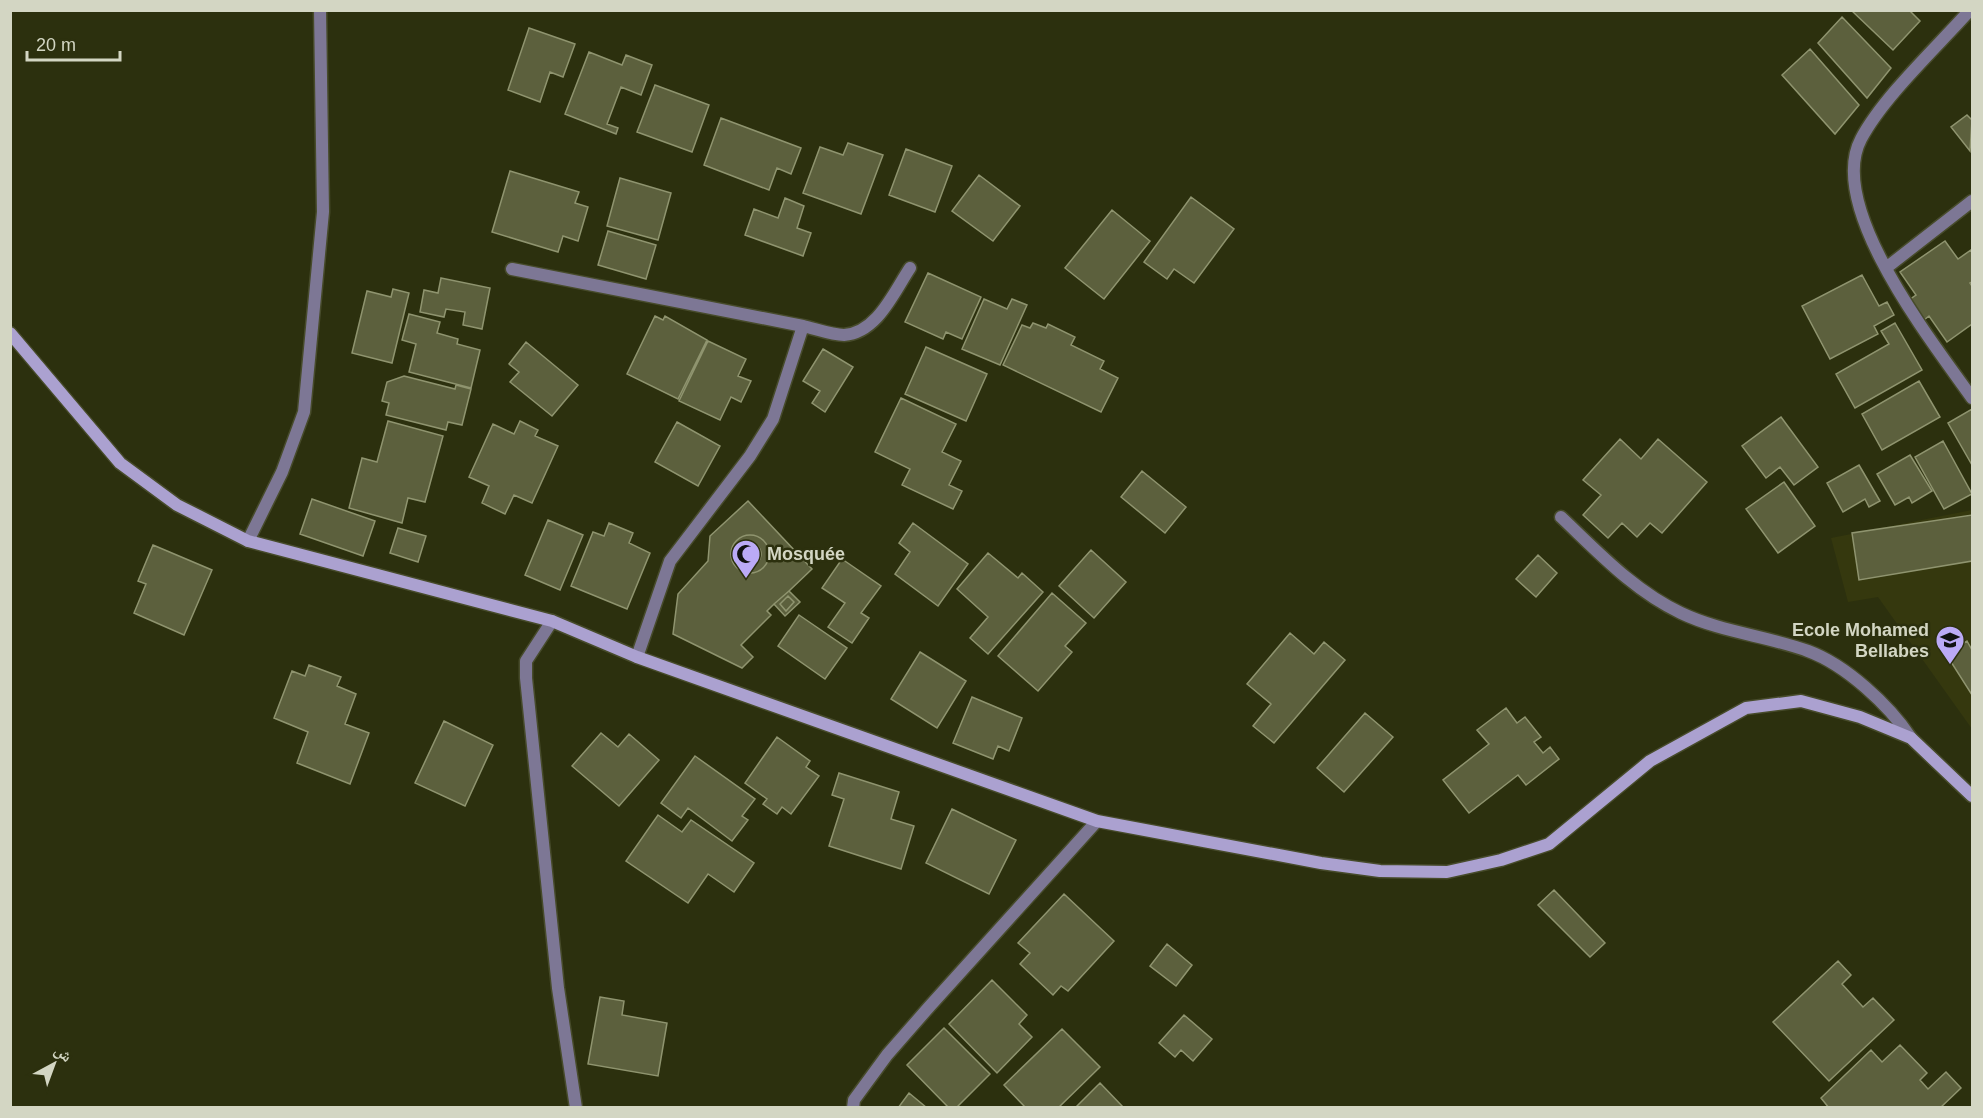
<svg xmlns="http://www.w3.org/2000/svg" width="1983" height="1118" font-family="Arial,'Noto Naskh Arabic',sans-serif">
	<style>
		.built { fill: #35380e }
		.building { fill: #5c603d; stroke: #8f946f; stroke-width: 1.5 }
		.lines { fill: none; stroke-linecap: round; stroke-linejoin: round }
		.lane-casing { stroke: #474b2b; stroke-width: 15 }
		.street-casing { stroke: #474b2b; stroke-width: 15 }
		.secondary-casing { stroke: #474b2b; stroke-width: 15 }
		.lane { stroke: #7d7795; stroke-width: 12 }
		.street { stroke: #7d7795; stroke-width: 12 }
		.secondary { stroke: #aba1d0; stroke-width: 12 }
		.labels { text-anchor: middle; stroke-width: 5; stroke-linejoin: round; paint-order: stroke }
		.poi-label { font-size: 18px; font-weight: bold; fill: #d3d6c3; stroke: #2c300e; text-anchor: start }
	</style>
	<rect width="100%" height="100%" fill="#2c300e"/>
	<path class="built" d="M 1972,510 L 1972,729 L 1878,597 L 1848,602 L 1831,538 Z"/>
	<path class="building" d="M 1851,10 L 1909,10 L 1920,21 L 1893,50 Z
		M 1842,17 L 1891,68 L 1867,98 L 1818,43 Z
		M 529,28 L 575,44 L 563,77 L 550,72 L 540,102 L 508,90 Z
		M 1810,49 L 1859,105 L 1835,134 L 1782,75 Z
		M 589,52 L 622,65 L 626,55 L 652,65 L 641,95 L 621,87 L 607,124 L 618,128 L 616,134 L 565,114 Z
		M 655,85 L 709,105 L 692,152 L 637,132 Z
		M 1967,115 L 1972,120 L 1970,151 L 1951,127 Z
		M 721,118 L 801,148 L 791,174 L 777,168 L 769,190 L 704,165 Z
		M 848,143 L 883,155 L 861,214 L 803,193 L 820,147 L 843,155 Z
		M 906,149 L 952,166 L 935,212 L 889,195 Z
		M 510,171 L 579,192 L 575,203 L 588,207 L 578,241 L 563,236 L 558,252 L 492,232 Z
		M 979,175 L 1020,206 L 993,241 L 952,211 Z
		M 620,178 L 671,193 L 658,240 L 607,226 Z
		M 1191,197 L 1234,229 L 1194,283 L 1174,269 L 1167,279 L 1144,262 Z
		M 785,198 L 804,206 L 797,228 L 811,233 L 803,256 L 745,235 L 754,209 L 778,218 Z
		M 1112,210 L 1150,241 L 1104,299 L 1065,268 Z
		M 608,231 L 656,245 L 646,279 L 598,265 Z
		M 1945,241 L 1958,259 L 1971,250 L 1972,253 L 1972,282 L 1970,283 L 1972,286 L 1972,324 L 1947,342 L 1929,316 L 1924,320 L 1909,300 L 1916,295 L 1900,272 Z
		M 928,273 L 981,297 L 962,339 L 946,332 L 943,339 L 905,322 Z
		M 1862,275 L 1879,306 L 1887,302 L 1894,315 L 1874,326 L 1878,334 L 1830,359 L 1802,306 Z
		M 441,278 L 490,288 L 482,329 L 463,325 L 465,312 L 446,309 L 444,317 L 420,312 L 424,290 L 438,293 Z
		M 393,289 L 409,293 L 392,363 L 352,353 L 367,291 L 391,297 Z
		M 984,299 L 1007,309 L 1012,299 L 1027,305 L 1000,365 L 962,349 Z
		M 409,314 L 440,322 L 437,333 L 458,339 L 457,344 L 480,350 L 471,388 L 409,372 L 416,344 L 402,340 Z
		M 655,316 L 663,320 L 665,316 L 707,340 L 678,399 L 627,374 Z
		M 1033,323 L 1046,328 L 1048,324 L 1075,337 L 1071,345 L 1104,361 L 1100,369 L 1118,378 L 1101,412 L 1003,365 L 1022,325 L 1030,328 Z
		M 1895,323 L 1922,370 L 1855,408 L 1836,374 L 1889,344 L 1881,331 Z
		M 708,341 L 746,359 L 738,376 L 751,381 L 741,402 L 731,397 L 720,420 L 679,401 Z
		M 526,342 L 578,385 L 552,416 L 510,382 L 519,372 L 509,364 Z
		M 926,347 L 987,374 L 966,421 L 905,394 Z
		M 823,349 L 853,367 L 825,412 L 812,403 L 820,391 L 803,381 Z
		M 404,376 L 455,389 L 456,385 L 471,389 L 462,425 L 448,422 L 446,430 L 386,415 L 389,403 L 382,401 L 387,382 Z
		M 1919,381 L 1940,417 L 1882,450 L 1862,414 Z
		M 901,398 L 956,424 L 942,452 L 961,461 L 949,485 L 962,491 L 953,509 L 902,485 L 910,469 L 875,452 Z
		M 1972,409 L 1972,465 L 1948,423 Z
		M 1781,417 L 1818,467 L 1794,485 L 1780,467 L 1766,478 L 1742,446 Z
		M 388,421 L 443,436 L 425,502 L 408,498 L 402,523 L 349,508 L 362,458 L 377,462 Z
		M 520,421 L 538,430 L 535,436 L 558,446 L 532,503 L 514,495 L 505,514 L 482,503 L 489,486 L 469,477 L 493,424 L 514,434 Z
		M 677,422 L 720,446 L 698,486 L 655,462 Z
		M 1620,439 L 1641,459 L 1658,439 L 1707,482 L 1662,533 L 1650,523 L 1637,537 L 1622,523 L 1608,538 L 1583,515 L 1601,495 L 1583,480 Z
		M 1943,441 L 1972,494 L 1944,509 L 1915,457 Z
		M 1910,455 L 1932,491 L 1912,503 L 1909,497 L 1895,505 L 1877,474 Z
		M 1859,465 L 1880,501 L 1869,507 L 1865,499 L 1843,512 L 1827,483 Z
		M 1142,471 L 1186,507 L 1165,533 L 1121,497 Z
		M 1784,482 L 1815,526 L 1778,553 L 1746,509 Z
		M 312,499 L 375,521 L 363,556 L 300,534 Z
		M 748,501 L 812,569 L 789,591 L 800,602 L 785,616 L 774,604 L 767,611 L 771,615 L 741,645 L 753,657 L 742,668 L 673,634 L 678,594 L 708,561 L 710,536 Z
		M 1972,515 L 1972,561 L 1859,580 L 1852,533 Z
		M 548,520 L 583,535 L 560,590 L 525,575 Z
		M 609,523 L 633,533 L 629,543 L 650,553 L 627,609 L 571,586 L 593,532 L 604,536 Z
		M 913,523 L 968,564 L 938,606 L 895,574 L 910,552 L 899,543 Z
		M 398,528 L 426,536 L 418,562 L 390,553 Z
		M731 554a19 19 0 1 1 38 0a19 19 0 1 1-38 0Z
		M739 554a11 11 0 1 1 22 0a11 11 0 1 1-22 0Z
		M 153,545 L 212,570 L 184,635 L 134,613 L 146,584 L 138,581 Z
		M 1091,550 L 1126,582 L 1094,618 L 1059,586 Z
		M 988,553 L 1018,578 L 1022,573 L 1043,592 L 988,654 L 970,638 L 988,617 L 957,589 Z
		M 1538,555 L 1557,573 L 1536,597 L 1516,579 Z
		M 842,559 L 881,586 L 861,613 L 869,618 L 852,643 L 828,627 L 845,603 L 822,588 Z
		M 789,591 L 800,602 L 785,616 L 774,604 Z
		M 1052,593 L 1086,623 L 1065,646 L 1072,652 L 1038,691 L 998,656 Z
		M 788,596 L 794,602 L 786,611 L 780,604 Z
		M 799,615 L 847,648 L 825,679 L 778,646 Z
		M 1290,633 L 1314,654 L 1324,642 L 1345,660 L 1274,743 L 1253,726 L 1271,704 L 1247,684 Z
		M 1967,641 L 1972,650 L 1972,695 L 1946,654 Z
		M 920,652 L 966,681 L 937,728 L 891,699 Z
		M 309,665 L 341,677 L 337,686 L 356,694 L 345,724 L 369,733 L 350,784 L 297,763 L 308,732 L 274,718 L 292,671 L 305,676 Z
		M 972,697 L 1022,718 L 1009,751 L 998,746 L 993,759 L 953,743 Z
		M 1506,708 L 1517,723 L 1525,717 L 1541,737 L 1534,742 L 1543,753 L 1550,747 L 1559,759 L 1526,785 L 1518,775 L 1469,813 L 1443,780 L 1489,744 L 1477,730 Z
		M 1365,713 L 1393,737 L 1344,792 L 1317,768 Z
		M 444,721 L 493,745 L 465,806 L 415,783 Z
		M 601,733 L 618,747 L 629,734 L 659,760 L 619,806 L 572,766 Z
		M 777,737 L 810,761 L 806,767 L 819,776 L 791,814 L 782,807 L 777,814 L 763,804 L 767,799 L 745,783 Z
		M 695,756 L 755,799 L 742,816 L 748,820 L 732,841 L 688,808 L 681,818 L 661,803 Z
		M 839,773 L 899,792 L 891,819 L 914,826 L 901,869 L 829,846 L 844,799 L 832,795 Z
		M 952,809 L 1016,840 L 989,894 L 926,863 Z
		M 658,815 L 682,832 L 691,820 L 754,863 L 734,892 L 708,874 L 688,903 L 626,861 Z
		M 1554,890 L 1605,943 L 1590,957 L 1538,905 Z
		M 1064,894 L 1114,941 L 1068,991 L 1061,986 L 1053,995 L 1020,964 L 1030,953 L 1018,943 Z
		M 1167,944 L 1192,965 L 1176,986 L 1150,966 Z
		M 1838,961 L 1851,975 L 1842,984 L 1863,1007 L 1873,998 L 1894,1020 L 1829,1081 L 1773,1022 Z
		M 992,980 L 1027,1015 L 1019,1024 L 1032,1037 L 997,1073 L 949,1024 Z
		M 600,997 L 624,1001 L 622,1015 L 667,1023 L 658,1076 L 588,1064 Z
		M 1184,1015 L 1212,1039 L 1193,1061 L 1181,1050 L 1175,1057 L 1159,1043 Z
		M 944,1028 L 990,1074 L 956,1108 L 949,1108 L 907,1065 Z
		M 1062,1029 L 1100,1067 L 1058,1108 L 1026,1108 L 1004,1085 Z
		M 1900,1045 L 1927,1073 L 1920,1080 L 1928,1089 L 1946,1072 L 1961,1088 L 1940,1108 L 1829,1108 L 1821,1098 L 1871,1050 L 1882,1062 Z
		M 1100,1083 L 1124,1108 L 1075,1108 Z
		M 909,1093 L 927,1108 L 898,1108 Z"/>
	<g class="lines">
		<g class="lane-casing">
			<path id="lane" d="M 1561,517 C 1598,552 1634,591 1681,613 C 1721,632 1767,636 1808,651 C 1846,665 1889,705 1911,738
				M 248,541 L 282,472 L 304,412 L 323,212 L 320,10"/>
		</g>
		<g class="street-casing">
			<path id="street" d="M 1970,10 C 1937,47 1883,97 1861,139 C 1825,207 1934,344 1972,398
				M 1886,268 L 1972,201
				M 512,269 L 803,326 L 773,419 L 750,456 L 670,561 L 637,657
				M 803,326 C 816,329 832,335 844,335 C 877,333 894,292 910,268
				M 552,621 L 526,661 L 526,678 L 558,988 L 576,1108
				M 853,1108 L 854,1100 L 887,1055 L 929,1007 L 1097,821"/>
		</g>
		<g class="secondary-casing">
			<path id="secondary" d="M 10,333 L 120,463 L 177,505 L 248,541 L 552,621 L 637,657 L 1097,821 L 1321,863 L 1380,871 L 1447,872 L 1501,860 L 1549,844 L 1650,761 L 1746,708 L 1801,701 L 1860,717 L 1911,738 L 1972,796"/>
		</g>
		<use href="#lane" class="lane"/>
		<use href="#street" class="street"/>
		<use href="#secondary" class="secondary"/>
	</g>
	<defs>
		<g id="mosque-pin" transform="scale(1.5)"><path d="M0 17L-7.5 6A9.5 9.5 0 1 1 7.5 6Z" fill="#bbaaf6" stroke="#2c300e"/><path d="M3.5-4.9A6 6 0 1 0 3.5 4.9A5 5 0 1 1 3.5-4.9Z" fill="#111"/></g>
		<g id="school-pin" transform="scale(1.5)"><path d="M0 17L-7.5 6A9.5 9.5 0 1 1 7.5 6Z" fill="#bbaaf6" stroke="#2c300e"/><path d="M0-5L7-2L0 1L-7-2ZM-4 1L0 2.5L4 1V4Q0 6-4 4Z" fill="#111"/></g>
	</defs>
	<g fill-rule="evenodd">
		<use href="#mosque-pin" x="746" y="554"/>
		<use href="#school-pin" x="1950" y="640"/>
	</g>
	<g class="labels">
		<g class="poi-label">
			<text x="767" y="560">Mosquée</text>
			<text x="1929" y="636" text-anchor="end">Ecole Mohamed<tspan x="1929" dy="21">Bellabes</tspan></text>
		</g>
	</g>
	<rect width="1983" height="1118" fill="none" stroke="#d3d6c3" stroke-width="24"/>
	<g transform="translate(54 1064) rotate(41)" stroke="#2c300e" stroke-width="4.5" paint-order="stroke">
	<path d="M0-4.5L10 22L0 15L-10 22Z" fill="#d3d6c3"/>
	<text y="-9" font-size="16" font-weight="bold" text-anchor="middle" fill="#d3d6c3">ش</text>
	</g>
	<path d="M27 51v9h93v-9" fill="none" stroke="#d3d6c3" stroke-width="3"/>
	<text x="36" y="51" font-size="18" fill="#d3d6c3" stroke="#2c300e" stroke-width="4.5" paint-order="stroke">20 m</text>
</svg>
